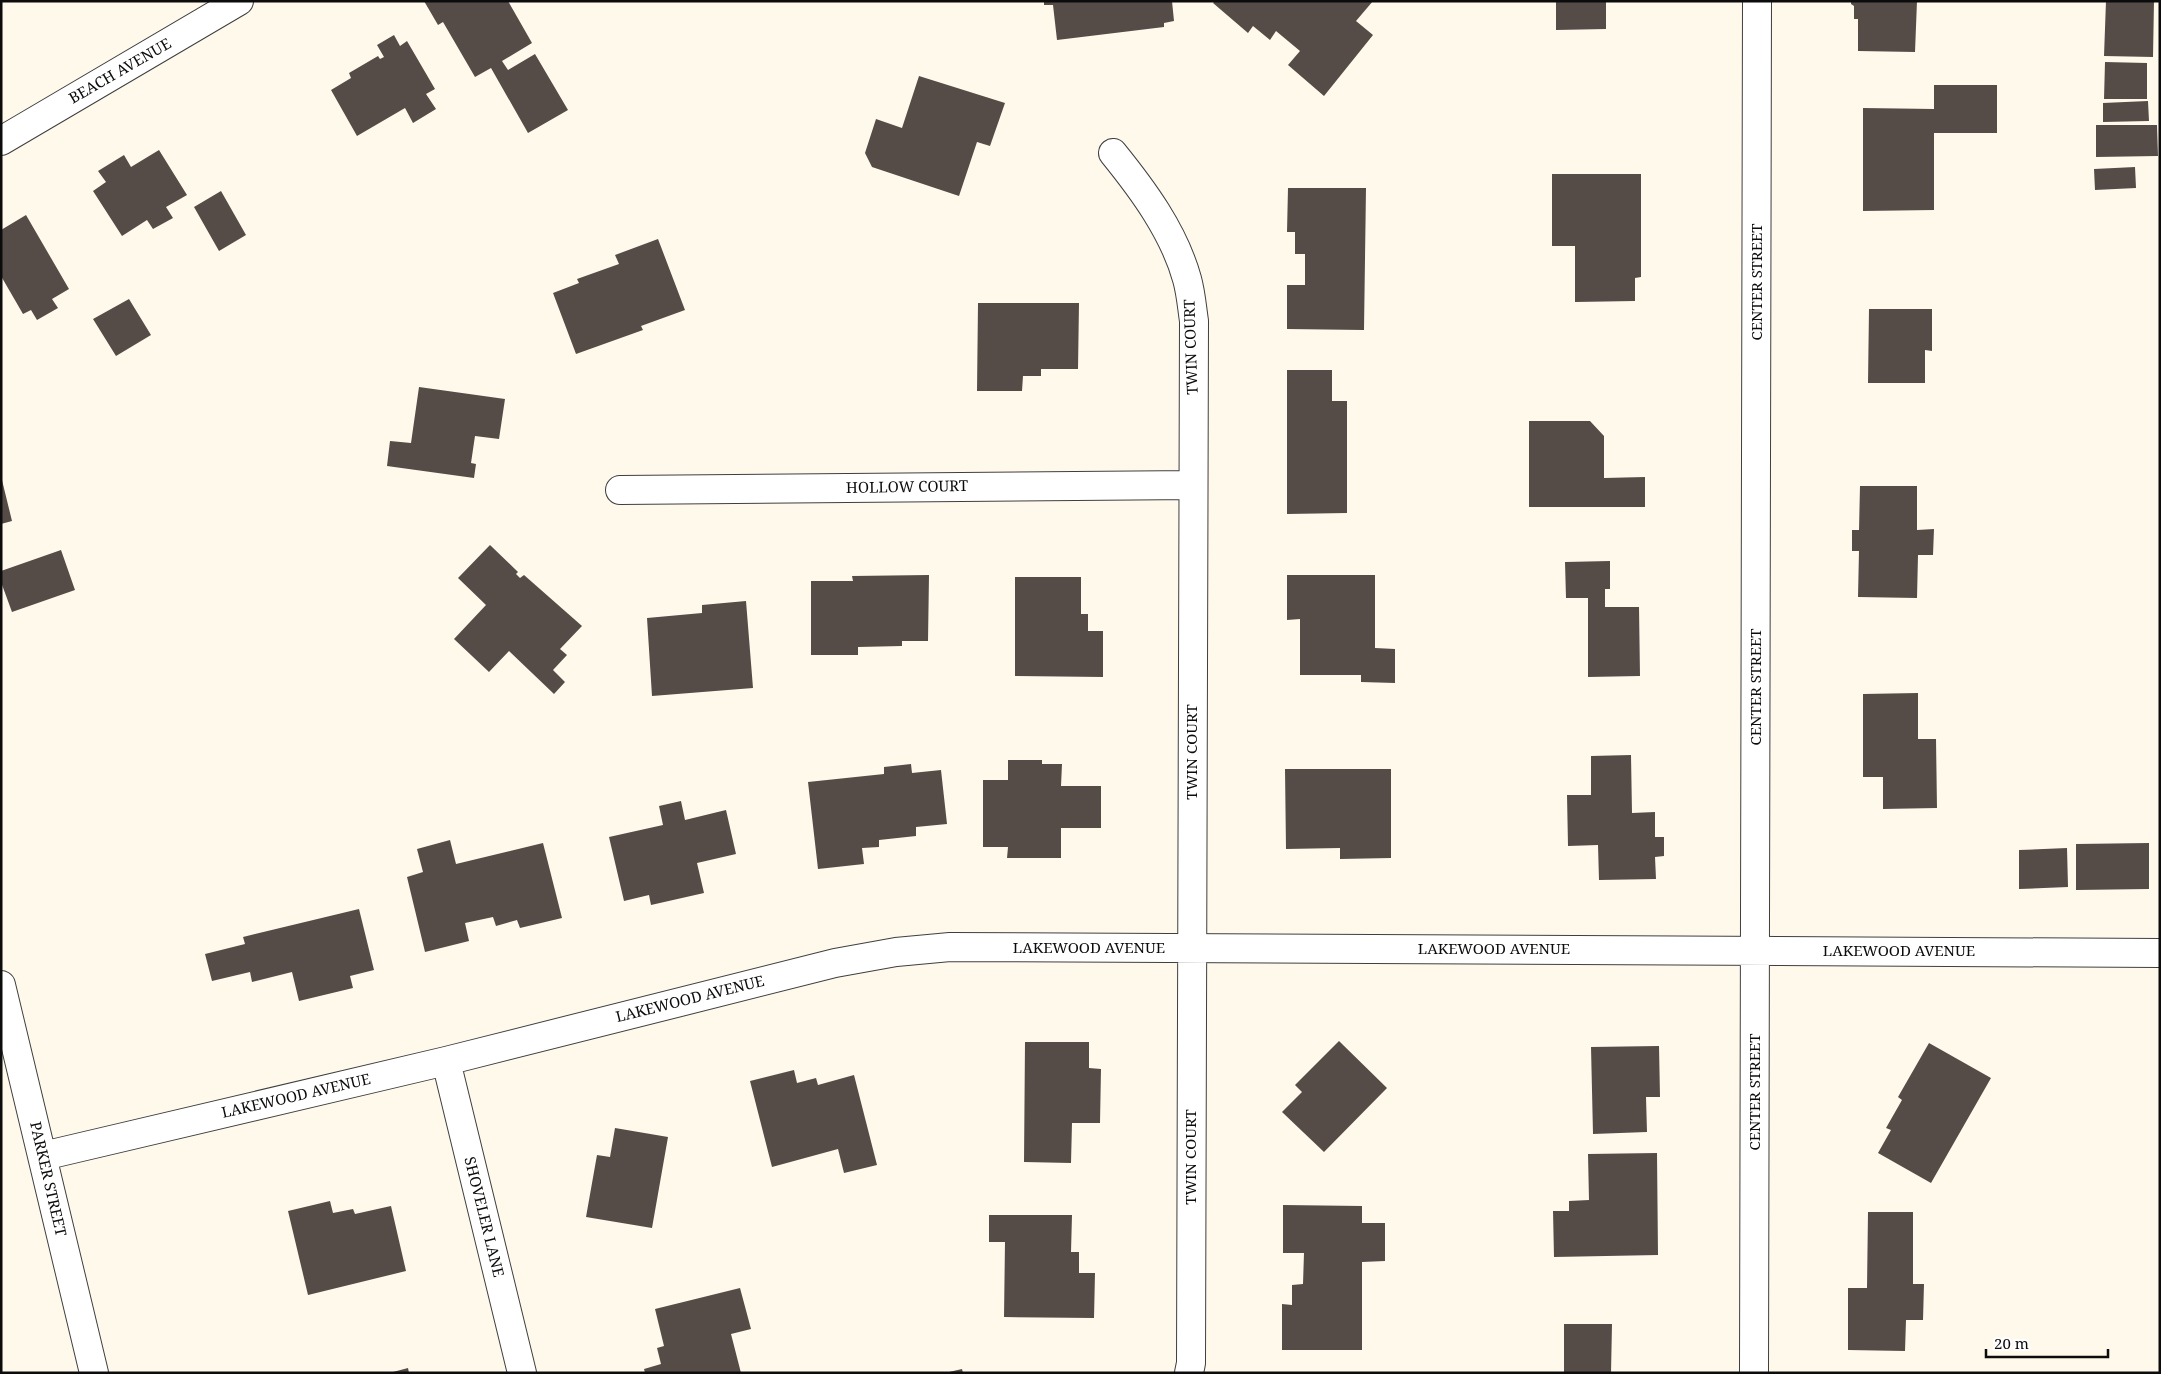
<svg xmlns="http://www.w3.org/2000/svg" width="2161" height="1374" font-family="'Noto Serif',serif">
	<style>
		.building { fill: #554c48 }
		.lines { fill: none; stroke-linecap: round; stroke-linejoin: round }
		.minor-casing { stroke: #3f3f3f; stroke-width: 30 }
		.minor { stroke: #fff; stroke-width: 28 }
		.labels { text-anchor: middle; stroke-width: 5; stroke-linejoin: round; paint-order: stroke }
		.street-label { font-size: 15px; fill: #0c0c0c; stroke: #fff }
	</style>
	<rect width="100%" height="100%" fill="#fff9eb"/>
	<path class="building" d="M 424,1 L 508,1 L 532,43 L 502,61 L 508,70 L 535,54 L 568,110 L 528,133 L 491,68 L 475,77 L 443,22 L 438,25 Z
		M 1044,1 L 1172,1 L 1174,21 L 1164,23 L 1164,27 L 1057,40 L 1053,5 L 1044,5 Z
		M 1215,1 L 1373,1 L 1356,21 L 1373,35 L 1324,96 L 1288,65 L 1300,51 L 1276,31 L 1270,40 L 1253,26 L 1248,33 L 1213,3 Z
		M 1556,1 L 1606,1 L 1606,29 L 1556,30 Z
		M 1851,1 L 1917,1 L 1915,52 L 1858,51 L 1858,19 L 1854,19 L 1854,6 L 1851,4 Z
		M 2106,1 L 2154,1 L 2153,57 L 2104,56 Z
		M 394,35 L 400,46 L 407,41 L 435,89 L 426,94 L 436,109 L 413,123 L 405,108 L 357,136 L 331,90 L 351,78 L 349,73 L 378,56 L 380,59 L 384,57 L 377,45 Z
		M 2105,62 L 2147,63 L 2147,99 L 2104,99 Z
		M 919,76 L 1005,103 L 990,146 L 977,142 L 959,196 L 872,167 L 865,153 L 876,119 L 902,128 Z
		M 1934,85 L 1997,85 L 1997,133 L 1934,133 L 1934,210 L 1863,211 L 1863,108 L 1934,109 Z
		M 2148,101 L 2149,121 L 2103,122 L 2103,103 Z
		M 2096,125 L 2157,125 L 2158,156 L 2096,157 Z
		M 159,150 L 187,195 L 166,207 L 173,218 L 153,229 L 147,220 L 122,236 L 93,191 L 106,182 L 98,171 L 124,155 L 131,167 Z
		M 2135,167 L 2136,188 L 2095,190 L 2094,169 Z
		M 1552,174 L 1641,174 L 1641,277 L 1635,278 L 1635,301 L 1575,302 L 1575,246 L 1552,246 Z
		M 1288,188 L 1366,188 L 1364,330 L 1287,329 L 1287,285 L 1305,285 L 1305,254 L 1295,254 L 1295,232 L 1287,232 Z
		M 221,191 L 246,235 L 219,251 L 194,207 Z
		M 26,215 L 69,289 L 52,299 L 58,308 L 37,320 L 31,310 L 23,314 L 1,276 L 1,230 Z
		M 658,239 L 685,310 L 641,326 L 643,330 L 576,354 L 553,293 L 579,283 L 577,279 L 619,264 L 615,255 Z
		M 129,299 L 151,335 L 116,356 L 93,319 Z
		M 978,303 L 1079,303 L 1078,369 L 1041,369 L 1041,376 L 1023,376 L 1022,391 L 977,391 Z
		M 1869,309 L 1932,309 L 1932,351 L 1925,350 L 1925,383 L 1868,383 Z
		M 1287,370 L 1332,370 L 1332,401 L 1347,401 L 1347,513 L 1287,514 Z
		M 419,387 L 505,399 L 499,439 L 475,436 L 471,463 L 476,464 L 474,478 L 387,466 L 390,441 L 411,443 Z
		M 1529,421 L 1590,421 L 1604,436 L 1604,478 L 1645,477 L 1645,507 L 1529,507 Z
		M 1,476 L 12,521 L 1,524 Z
		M 1860,486 L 1917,486 L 1917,530 L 1934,529 L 1933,555 L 1918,555 L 1917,598 L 1858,597 L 1859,551 L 1852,551 L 1852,530 L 1859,530 Z
		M 490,545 L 518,572 L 516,574 L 520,578 L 524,575 L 582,626 L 560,649 L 567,655 L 553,670 L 565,682 L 554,694 L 509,651 L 489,672 L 454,639 L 486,605 L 458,578 Z
		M 61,550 L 75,590 L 12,612 L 1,582 L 1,571 Z
		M 1610,561 L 1610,589 L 1605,589 L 1605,607 L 1639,607 L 1640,676 L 1588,677 L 1588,598 L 1566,598 L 1565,562 Z
		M 929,575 L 928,641 L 902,641 L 902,646 L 858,647 L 858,655 L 811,655 L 811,581 L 853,581 L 852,576 Z
		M 1287,575 L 1375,575 L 1375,648 L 1395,649 L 1395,683 L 1361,682 L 1361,675 L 1300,675 L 1300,619 L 1287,620 Z
		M 1015,577 L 1081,577 L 1081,614 L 1088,614 L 1088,631 L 1103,631 L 1103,677 L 1015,676 Z
		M 746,601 L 753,688 L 652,696 L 647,618 L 702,613 L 702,605 Z
		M 1918,693 L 1918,739 L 1936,739 L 1937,808 L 1883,809 L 1883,777 L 1863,777 L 1863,694 Z
		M 1631,755 L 1632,813 L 1655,812 L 1655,837 L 1664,837 L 1664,856 L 1655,857 L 1656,879 L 1599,880 L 1598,845 L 1568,846 L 1567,795 L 1591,795 L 1591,756 Z
		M 1008,760 L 1042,760 L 1042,764 L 1062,764 L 1061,786 L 1101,786 L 1101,828 L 1061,828 L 1061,858 L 1007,858 L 1008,847 L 983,847 L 983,780 L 1008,780 Z
		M 911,764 L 912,773 L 941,770 L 947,824 L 916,827 L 916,836 L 879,840 L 879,847 L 862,848 L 864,864 L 818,869 L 808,782 L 884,774 L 884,767 Z
		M 1285,769 L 1391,769 L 1391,858 L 1340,859 L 1340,848 L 1286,849 Z
		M 681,801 L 685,820 L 726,810 L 736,854 L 697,863 L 704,893 L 651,905 L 649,895 L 624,901 L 609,837 L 663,825 L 659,806 Z
		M 450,840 L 456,864 L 543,843 L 562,918 L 520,928 L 517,920 L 496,926 L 493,917 L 465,923 L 469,941 L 425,952 L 407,877 L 423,872 L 417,849 Z
		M 2149,843 L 2149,889 L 2076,890 L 2076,844 Z
		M 2067,848 L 2068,887 L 2019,889 L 2019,850 Z
		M 359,909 L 374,970 L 350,976 L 353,988 L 299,1001 L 292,972 L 252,982 L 250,972 L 212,981 L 205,954 L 245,944 L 243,937 Z
		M 1339,1041 L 1387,1088 L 1324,1152 L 1282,1112 L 1302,1092 L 1295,1085 Z
		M 1025,1042 L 1089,1042 L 1089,1068 L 1101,1069 L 1100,1123 L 1072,1123 L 1071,1163 L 1024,1162 Z
		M 1929,1043 L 1991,1078 L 1931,1183 L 1878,1153 L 1891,1130 L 1886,1128 L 1902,1100 L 1898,1097 Z
		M 1659,1046 L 1660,1097 L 1646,1097 L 1647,1132 L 1593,1134 L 1591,1047 Z
		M 794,1070 L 797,1083 L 816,1078 L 818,1085 L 854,1075 L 877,1165 L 844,1173 L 838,1149 L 772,1167 L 750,1081 Z
		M 615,1128 L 668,1137 L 652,1228 L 586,1217 L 597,1155 L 610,1157 Z
		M 1657,1153 L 1658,1255 L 1554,1257 L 1553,1211 L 1569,1211 L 1569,1201 L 1589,1200 L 1588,1154 Z
		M 330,1201 L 333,1213 L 353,1209 L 355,1214 L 391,1206 L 406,1271 L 308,1295 L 288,1211 Z
		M 1283,1205 L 1362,1206 L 1362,1223 L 1385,1223 L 1385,1261 L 1362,1262 L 1362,1350 L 1282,1350 L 1282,1304 L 1292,1305 L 1292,1285 L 1303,1284 L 1304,1253 L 1283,1253 Z
		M 1868,1212 L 1913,1212 L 1913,1284 L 1924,1284 L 1923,1320 L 1906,1320 L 1905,1351 L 1848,1350 L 1848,1288 L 1867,1288 Z
		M 989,1215 L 1072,1215 L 1071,1252 L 1079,1252 L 1079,1273 L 1095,1273 L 1094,1318 L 1004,1317 L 1005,1242 L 989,1242 Z
		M 740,1288 L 751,1329 L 731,1334 L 741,1373 L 645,1373 L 644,1369 L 661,1364 L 657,1348 L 664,1346 L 655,1309 Z
		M 1564,1324 L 1612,1324 L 1611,1373 L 1564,1373 Z
		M 408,1368 L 409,1373 L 393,1373 L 393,1372 Z
		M 962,1369 L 963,1373 L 949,1373 L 949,1372 Z"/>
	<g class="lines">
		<g class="minor-casing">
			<path id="minor" d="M 1,141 L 239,1
				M 1113,153 C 1143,190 1174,232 1187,279 C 1191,293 1192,308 1194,321 L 1191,1363 L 1189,1373
				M 620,490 L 1193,485
				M 1,985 L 94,1373
				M 446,1061 L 522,1373
				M 43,1156 L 446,1061 L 835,963 L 896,952 L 950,947 L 2160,953
				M 1754,1373 L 1757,1"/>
		</g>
		<use href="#minor" class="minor"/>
	</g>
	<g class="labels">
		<g class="street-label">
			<text transform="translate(120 71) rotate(-30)" y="5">BEACH AVENUE</text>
			<text transform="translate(1757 282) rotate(-90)" y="5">CENTER STREET</text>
			<text transform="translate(1191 347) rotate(-92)" y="5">TWIN COURT</text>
			<text transform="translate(907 487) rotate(-1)" y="5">HOLLOW COURT</text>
			<text transform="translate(1756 687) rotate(-90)" y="5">CENTER STREET</text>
			<text transform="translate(1192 752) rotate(-90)" y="5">TWIN COURT</text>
			<text x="1089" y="953">LAKEWOOD AVENUE</text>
			<text x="1494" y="954">LAKEWOOD AVENUE</text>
			<text x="1899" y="956">LAKEWOOD AVENUE</text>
			<text transform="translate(690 999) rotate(-14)" y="5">LAKEWOOD AVENUE</text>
			<text transform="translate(1755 1092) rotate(-90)" y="5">CENTER STREET</text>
			<text transform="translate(296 1096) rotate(-13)" y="5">LAKEWOOD AVENUE</text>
			<text transform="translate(1191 1157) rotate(-90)" y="5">TWIN COURT</text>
			<text transform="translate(48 1179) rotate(77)" y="5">PARKER STREET</text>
			<text transform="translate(484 1217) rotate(76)" y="5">SHOVELER LANE</text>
		</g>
	</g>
	<rect width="2161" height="1374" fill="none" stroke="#0c0c0c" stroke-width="5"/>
	<path d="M1986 1349v8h122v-8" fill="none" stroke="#0c0c0c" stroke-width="2.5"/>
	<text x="1994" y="1349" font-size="15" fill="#0c0c0c" stroke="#ffffff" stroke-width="4" paint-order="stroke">20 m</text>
</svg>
